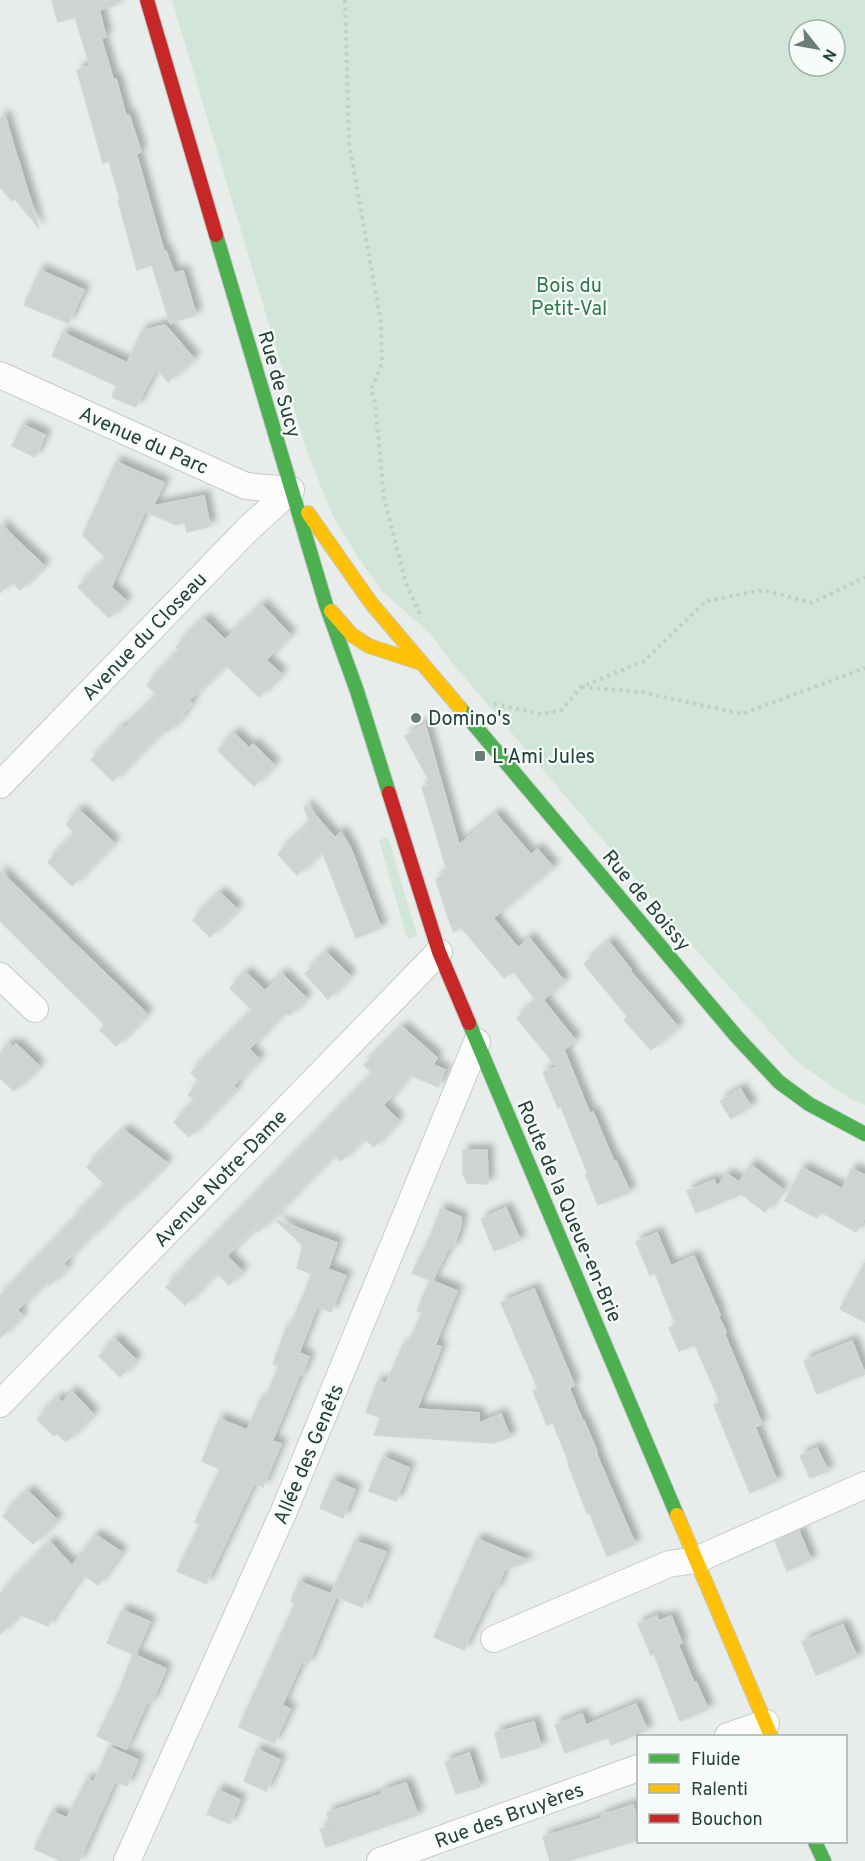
<svg xmlns="http://www.w3.org/2000/svg" width="865" height="1861" font-family="Overpass,sans-serif">
	<style>
		.green { fill: #d1e6d8; fill-rule: evenodd }
		.building { fill: #cfd4d2; stroke: #d1d6d4; stroke-width: 1.5; filter: url(#shadow) }
		.lines { fill: none; stroke-linecap: round; stroke-linejoin: round }
		.street-casing { stroke: #c5cac8; stroke-width: 28 }
		.fast-casing { stroke: #c3cbc8; stroke-width: 16 }
		.slow-casing { stroke: #c3cbc8; stroke-width: 16 }
		.jam-casing { stroke: #c3cbc8; stroke-width: 16 }
		.path { stroke: #c3ccca; stroke-width: 4; stroke-dasharray: 3 4.5; stroke-linecap: butt }
		.street { stroke: #fcfcfc; stroke-width: 26 }
		.fast { stroke: #4caf50; stroke-width: 14 }
		.slow { stroke: #ffc107; stroke-width: 14 }
		.jam { stroke: #c62828; stroke-width: 14 }
		.poi-dot { fill: #697e78; stroke: #f7fbf9; stroke-width: 2 }
		.labels { text-anchor: middle; stroke-width: 4.5; stroke-linejoin: round; paint-order: stroke }
		.park-label { font-size: 20px; fill: #2d7a4b; stroke: #f7fbf9 }
		.street-label { font-size: 20px; fill: #24423a; stroke: #f7fbf9 }
		.poi-label { font-size: 20px; fill: #24423a; stroke: #f7fbf9; text-anchor: start }
	</style>
	<defs>
		<filter id="shadow"><feDropShadow dx="5.5" dy="-5.5" stdDeviation="3" flood-color="#0004"/></filter>
	</defs>
	<rect width="100%" height="100%" fill="#e8edeb"/>
	<path class="green" d="M 172,0 L 865,0 L 865,1105 L 849,1098 L 797,1062 L 699,953 L 458,670 L 440,647 L 432,635 L 383,592 L 357,556 L 333,516 L 308,455 ZM 799,30 L 835,30 L 835,66 L 799,66 Z
		M 388,837 L 417,935 L 413,938 L 407,938 L 379,840 Z"/>
	<path class="building" d="M 52,0 L 115,0 L 116,5 L 99,10 L 106,37 L 101,38 L 113,79 L 116,79 L 126,116 L 129,115 L 141,152 L 136,153 L 164,252 L 166,251 L 174,273 L 183,271 L 196,315 L 170,323 L 152,265 L 137,270 L 118,200 L 120,199 L 109,161 L 103,163 L 77,70 L 90,66 L 75,17 L 58,22 Z
		M 0,117 L 5,117 L 39,228 L 14,198 L 12,201 L 0,187 Z
		M 40,270 L 84,290 L 68,323 L 24,305 Z
		M 165,325 L 194,359 L 168,382 L 156,368 L 136,407 L 112,397 L 117,386 L 52,356 L 63,333 L 127,363 L 142,331 Z
		M 23,425 L 45,435 L 35,457 L 12,446 Z
		M 116,462 L 164,483 L 153,506 L 204,496 L 210,526 L 187,532 L 185,523 L 176,525 L 145,511 L 111,587 L 126,601 L 109,618 L 78,587 L 107,559 L 83,535 Z
		M 0,524 L 44,566 L 20,590 L 12,581 L 0,593 Z
		M 262,605 L 290,635 L 266,660 L 281,674 L 259,697 L 226,665 L 189,700 L 192,703 L 183,713 L 184,715 L 168,732 L 164,729 L 113,781 L 91,760 L 122,727 L 124,729 L 158,695 L 147,685 L 180,650 L 176,647 L 204,619 L 225,640 Z
		M 425,724 L 459,845 L 496,814 L 531,855 L 537,849 L 553,867 L 493,918 L 518,948 L 529,938 L 564,981 L 543,1000 L 575,1040 L 564,1050 L 590,1114 L 593,1112 L 614,1162 L 616,1161 L 630,1192 L 598,1205 L 586,1175 L 588,1174 L 561,1107 L 558,1108 L 543,1072 L 557,1067 L 517,1018 L 537,1001 L 513,971 L 504,978 L 461,927 L 454,932 L 449,920 L 436,880 L 447,871 L 422,787 L 431,784 L 405,736 Z
		M 234,733 L 249,748 L 253,744 L 274,765 L 254,786 L 218,750 Z
		M 307,806 L 335,838 L 341,832 L 351,849 L 381,928 L 356,938 L 322,851 L 297,875 L 278,854 L 310,823 L 304,807 Z
		M 79,810 L 114,843 L 72,886 L 48,862 L 75,833 L 66,824 Z
		M 0,871 L 147,1014 L 116,1046 L 100,1030 L 105,1025 L 0,921 Z
		M 220,893 L 237,909 L 210,937 L 193,920 Z
		M 609,942 L 631,970 L 630,971 L 678,1027 L 651,1050 L 624,1020 L 628,1017 L 584,964 Z
		M 326,952 L 350,976 L 328,999 L 305,974 Z
		M 246,973 L 265,991 L 282,974 L 306,998 L 290,1015 L 283,1013 L 249,1049 L 259,1059 L 233,1086 L 236,1089 L 189,1137 L 174,1122 L 196,1102 L 188,1095 L 200,1082 L 191,1073 L 253,1011 L 230,988 Z
		M 402,1027 L 437,1058 L 433,1065 L 445,1070 L 438,1087 L 410,1075 L 383,1105 L 398,1120 L 374,1147 L 364,1138 L 341,1161 L 334,1154 L 258,1232 L 254,1228 L 227,1256 L 242,1271 L 229,1285 L 216,1272 L 185,1305 L 166,1287 L 373,1074 L 364,1065 Z
		M 9,1044 L 13,1047 L 16,1044 L 39,1066 L 14,1091 L 0,1078 L 0,1053 Z
		M 740,1089 L 751,1106 L 731,1119 L 720,1101 Z
		M 124,1130 L 167,1163 L 125,1204 L 123,1203 L 91,1236 L 90,1235 L 63,1264 L 67,1267 L 50,1285 L 46,1282 L 17,1310 L 22,1315 L 0,1338 L 0,1293 L 2,1295 L 75,1219 L 74,1218 L 106,1185 L 87,1167 Z
		M 487,1150 L 488,1184 L 467,1183 L 463,1173 L 463,1151 Z
		M 751,1165 L 782,1189 L 765,1212 L 741,1194 L 696,1213 L 687,1191 L 714,1180 L 717,1187 L 727,1174 L 739,1182 Z
		M 802,1168 L 842,1189 L 852,1169 L 865,1175 L 865,1217 L 856,1232 L 821,1212 L 817,1218 L 785,1201 Z
		M 506,1208 L 520,1240 L 494,1251 L 481,1219 Z
		M 441,1209 L 461,1217 L 461,1224 L 453,1249 L 449,1247 L 432,1281 L 412,1273 L 429,1239 Z
		M 276,1220 L 337,1243 L 328,1269 L 346,1276 L 331,1312 L 317,1306 L 299,1353 L 309,1357 L 302,1375 L 300,1374 L 272,1441 L 281,1444 L 263,1487 L 254,1483 L 206,1584 L 177,1571 L 200,1524 L 195,1522 L 220,1469 L 202,1461 L 219,1419 L 247,1430 L 260,1400 L 264,1402 L 279,1366 L 273,1364 L 287,1326 L 290,1327 L 312,1274 L 297,1268 L 303,1246 Z
		M 657,1233 L 671,1266 L 694,1256 L 720,1315 L 718,1316 L 726,1332 L 724,1333 L 762,1424 L 755,1427 L 777,1481 L 750,1493 L 714,1405 L 720,1402 L 695,1345 L 679,1351 L 669,1328 L 676,1325 L 655,1273 L 650,1275 L 636,1242 Z
		M 865,1263 L 865,1322 L 840,1309 Z
		M 430,1280 L 457,1291 L 435,1345 L 441,1347 L 417,1409 L 479,1413 L 479,1423 L 501,1414 L 510,1437 L 494,1443 L 374,1435 L 381,1418 L 366,1412 L 378,1381 L 386,1384 L 403,1345 L 407,1346 L 422,1313 L 417,1311 Z
		M 534,1289 L 574,1385 L 569,1388 L 583,1422 L 584,1421 L 597,1452 L 596,1453 L 635,1544 L 607,1556 L 589,1512 L 587,1513 L 568,1464 L 569,1463 L 553,1423 L 547,1425 L 533,1391 L 538,1389 L 501,1303 Z
		M 115,1339 L 136,1360 L 120,1377 L 99,1356 Z
		M 852,1341 L 865,1374 L 817,1394 L 804,1361 Z
		M 72,1392 L 93,1414 L 66,1442 L 57,1433 L 54,1436 L 37,1419 L 58,1398 L 62,1403 Z
		M 817,1448 L 828,1471 L 810,1478 L 800,1456 Z
		M 383,1457 L 409,1468 L 396,1501 L 369,1491 Z
		M 332,1480 L 355,1490 L 343,1518 L 320,1508 Z
		M 28,1491 L 57,1520 L 33,1544 L 3,1516 Z
		M 799,1531 L 811,1560 L 787,1571 L 775,1541 Z
		M 96,1535 L 121,1552 L 98,1585 L 76,1570 L 81,1575 L 52,1618 L 48,1626 L 19,1614 L 0,1634 L 0,1594 L 50,1542 L 72,1566 Z
		M 477,1539 L 529,1561 L 504,1570 L 496,1590 L 493,1588 L 464,1650 L 434,1637 Z
		M 355,1541 L 386,1552 L 362,1607 L 336,1597 L 308,1664 L 302,1661 L 282,1705 L 290,1709 L 274,1743 L 239,1727 L 295,1603 L 291,1601 L 299,1582 L 331,1594 Z
		M 122,1610 L 150,1622 L 135,1655 L 107,1643 Z
		M 657,1616 L 659,1621 L 671,1616 L 682,1643 L 678,1644 L 694,1683 L 696,1682 L 708,1709 L 680,1721 L 654,1654 L 651,1655 L 638,1624 Z
		M 843,1625 L 857,1657 L 816,1675 L 802,1642 Z
		M 133,1654 L 166,1669 L 151,1703 L 147,1702 L 126,1749 L 97,1736 L 120,1689 Z
		M 636,1704 L 647,1730 L 611,1745 L 608,1737 L 565,1753 L 555,1725 L 582,1714 L 586,1725 Z
		M 534,1722 L 541,1747 L 501,1758 L 495,1733 Z
		M 109,1747 L 138,1760 L 127,1786 L 115,1781 L 79,1861 L 61,1861 L 34,1849 L 52,1812 L 67,1818 L 87,1779 L 94,1782 Z
		M 257,1749 L 280,1760 L 266,1791 L 244,1781 Z
		M 469,1753 L 480,1787 L 456,1794 L 445,1762 Z
		M 406,1783 L 418,1815 L 326,1847 L 320,1829 L 331,1825 L 327,1813 L 383,1794 L 382,1791 Z
		M 218,1790 L 240,1800 L 230,1824 L 207,1814 Z
		M 633,1805 L 639,1822 L 639,1840 L 568,1861 L 550,1861 L 543,1837 L 603,1818 L 602,1815 Z"/>
	<g class="lines">
		<g class="street-casing">
			<path id="street" d="M 0,375 L 246,486 L 291,490
				M 0,785 L 248,529 L 291,490
				M 0,976 L 35,1009
				M 0,1404 L 439,952
				M 494,1639 L 669,1564 L 696,1560 L 865,1485
				M 728,1736 L 766,1723
				M 127,1861 L 284,1511 L 477,1042
				M 380,1861 L 638,1768"/>
		</g>
		<g class="fast-casing">
			<path id="fast" d="M 216,235 L 326,605 L 357,691 L 389,793
				M 460,708 L 736,1036 L 779,1082 L 809,1104 L 865,1134
				M 469,1023 L 677,1515
				M 815,1842 L 824,1861"/>
		</g>
		<g class="slow-casing">
			<path id="slow" d="M 308,513 L 371,603 L 460,708
				M 331,611 L 352,635 L 369,646 L 421,663
				M 677,1515 L 771,1736"/>
		</g>
		<g class="jam-casing">
			<path id="jam" d="M 147,0 L 216,235
				M 389,793 L 439,952 L 469,1023"/>
		</g>
		<path class="path" d="M 345,0 L 349,143 L 381,322 L 382,363 L 371,390 L 375,403 L 384,498 L 406,583 L 420,615
			M 582,687 L 641,692 L 742,714 L 865,668
			M 494,704 L 541,714 L 562,710 L 581,687 L 644,661 L 706,601 L 763,590 L 812,603 L 865,577"/>
		<use href="#street" class="street"/>
		<use href="#fast" class="fast"/>
		<use href="#slow" class="slow"/>
		<use href="#jam" class="jam"/>
	</g>
	<g class="poi-dot">
		<circle cx="416" cy="718" r="6"/>
		<rect x="474" y="750" width="12" height="12" rx="3"/>
	</g>
	<g class="labels">
		<g class="park-label">
			<text x="569" y="292">Bois du<tspan x="569" dy="23">Petit-Val</tspan></text>
		</g>
		<g class="street-label">
			<text transform="translate(280 384) rotate(74)" y="7">Rue de Sucy</text>
			<text transform="translate(144 440) rotate(24)" y="7">Avenue du Parc</text>
			<text transform="translate(144 636) rotate(-46)" y="7">Avenue du Closeau</text>
			<text transform="translate(647 900) rotate(50)" y="7">Rue de Boissy</text>
			<text transform="translate(220 1178) rotate(-46)" y="7">Avenue Notre-Dame</text>
			<text transform="translate(570 1211) rotate(67)" y="7">Route de la Queue-en-Brie</text>
			<text transform="translate(308 1454) rotate(-67)" y="7">Allée des Genêts</text>
			<text transform="translate(509 1815) rotate(-20)" y="7">Rue des Bruyères</text>
		</g>
		<g class="poi-label">
			<text x="428" y="725">Domino's</text>
			<text x="492" y="763">L'Ami Jules</text>
		</g>
	</g>
	<rect x="637" y="1735" width="210" height="108" fill="#f7fbf9" stroke="#a3b1ad" stroke-width="1.5"/>
	<rect x="649" y="1754" width="30" height="9" fill="#4caf50" stroke="#a3b1ad" stroke-width="1.5"/>
	<text x="691" y="1765" font-size="18" fill="#24423a">Fluide</text>
	<rect x="649" y="1784" width="30" height="9" fill="#ffc107" stroke="#a3b1ad" stroke-width="1.5"/>
	<text x="691" y="1795" font-size="18" fill="#24423a">Ralenti</text>
	<rect x="649" y="1814" width="30" height="9" fill="#c62828" stroke="#a3b1ad" stroke-width="1.5"/>
	<text x="691" y="1825" font-size="18" fill="#24423a">Bouchon</text>
	<g transform="translate(817 48) rotate(121)"><circle r="28" fill="#f7fbf9" stroke="#a3b1ad" stroke-width="1.5"/>
	<path d="M0-4.5L10 22L0 15L-10 22Z" fill="#697e78"/>
	<text y="-9" font-size="16" font-weight="bold" text-anchor="middle" fill="#24423a">N</text>
	</g>
</svg>
